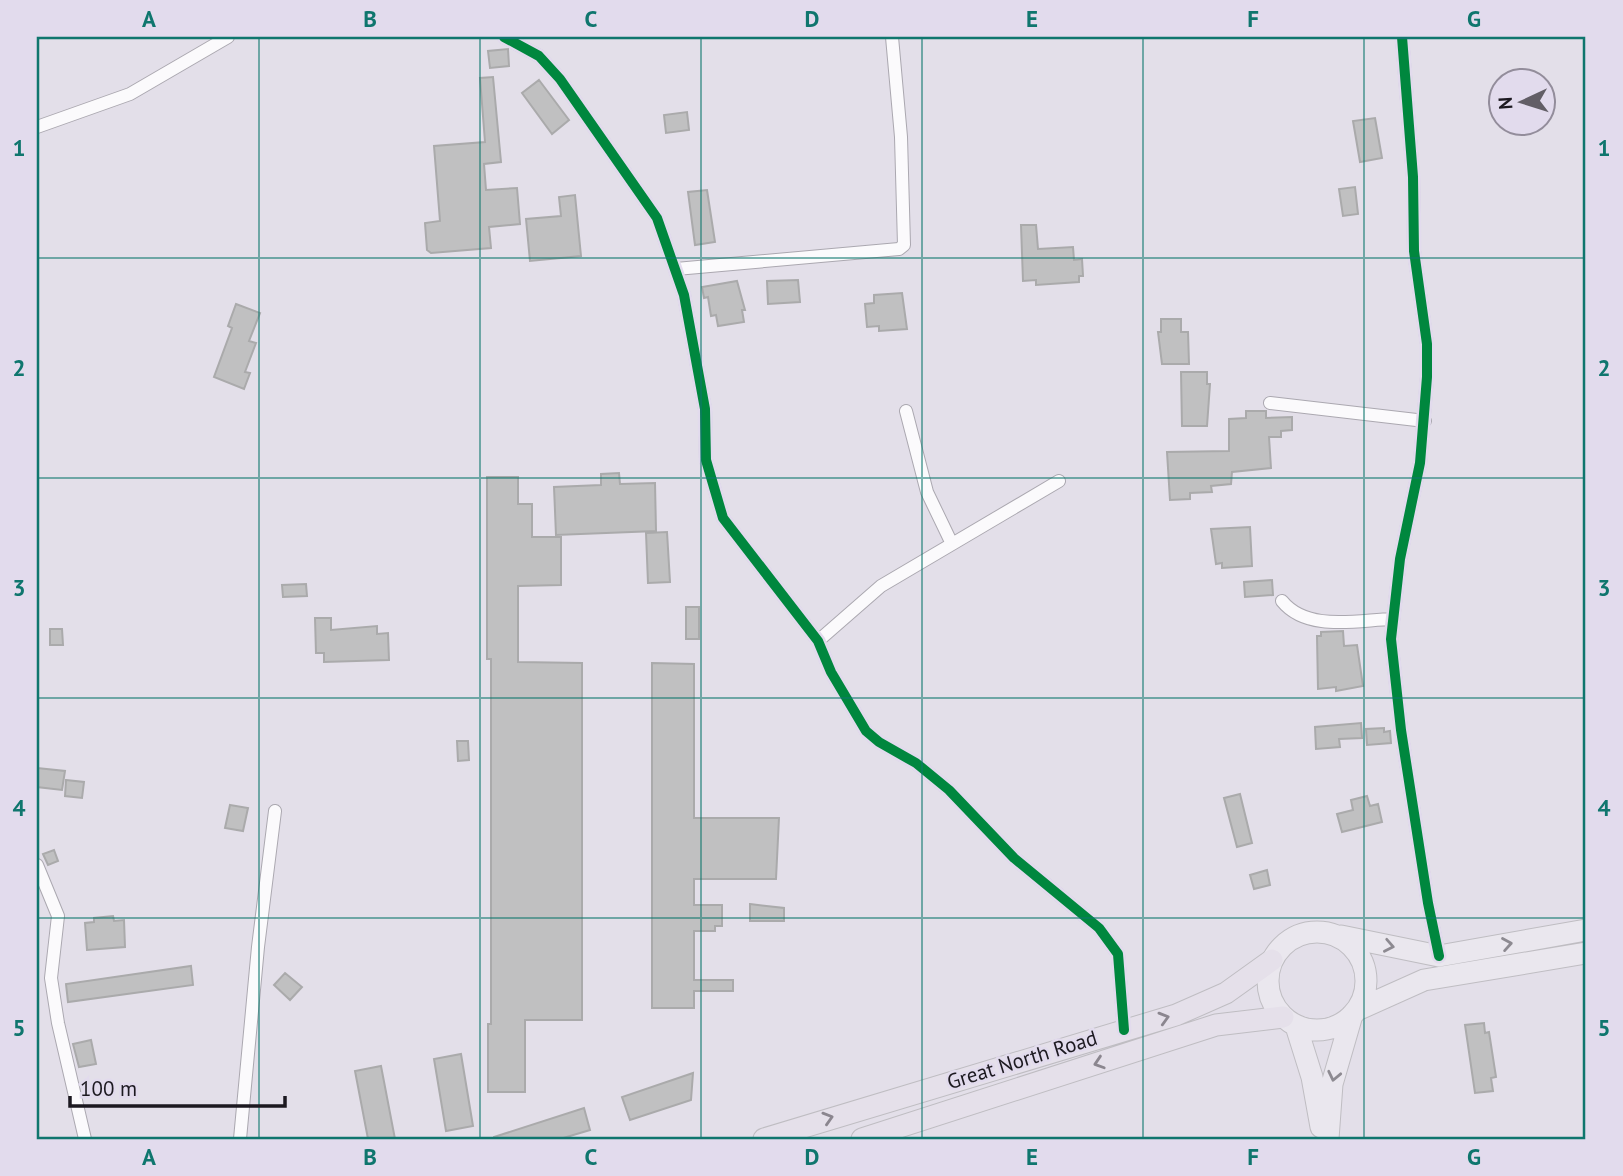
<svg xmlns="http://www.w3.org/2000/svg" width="1623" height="1176" font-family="'PT Sans',sans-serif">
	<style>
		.building { fill: #c0c0c1; stroke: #aaaaab; stroke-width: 2 }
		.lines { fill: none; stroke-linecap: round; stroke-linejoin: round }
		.minor-casing { stroke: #aba8b0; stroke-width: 14 }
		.primary-casing { stroke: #bfbdc2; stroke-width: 23 }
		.trunk-casing { stroke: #bfbdc2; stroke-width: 23 }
		.minor { stroke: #fbfafc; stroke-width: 12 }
		.primary { stroke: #eae7ee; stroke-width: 21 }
		.trunk { stroke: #e5e0ea; stroke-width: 21 }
		.cycleway-casing { stroke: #e2dbed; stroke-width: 15 }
		.cycleway { stroke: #00873e; stroke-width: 10 }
		.oneway { stroke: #8d8a91 }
		.oneway2 { stroke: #8b868f }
		.grid { fill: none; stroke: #0f766e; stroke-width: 2; stroke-opacity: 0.55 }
		.labels { text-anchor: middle; stroke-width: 5; stroke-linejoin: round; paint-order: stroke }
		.street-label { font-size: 21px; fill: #1c1920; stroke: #e2dbed }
		.neatline { fill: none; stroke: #0f766e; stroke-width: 2.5 }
		.grid-label { font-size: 23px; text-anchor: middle; font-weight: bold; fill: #0f766e }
	</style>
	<rect width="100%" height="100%" fill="#e3dfe9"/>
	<path class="building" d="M 508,49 L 509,66 L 490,68 L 488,51 Z
		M 493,77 L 501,162 L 484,164 L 486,190 L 517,188 L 520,224 L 489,227 L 491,248 L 431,253 L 427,250 L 425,223 L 440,221 L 434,146 L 485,142 L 480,78 Z
		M 539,80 L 569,120 L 552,134 L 522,93 Z
		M 687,112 L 689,130 L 666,133 L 664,115 Z
		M 1375,118 L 1382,158 L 1360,162 L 1353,121 Z
		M 1355,187 L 1358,214 L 1343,216 L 1339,189 Z
		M 707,190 L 715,242 L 695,245 L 688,192 Z
		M 575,195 L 581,256 L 530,261 L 526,219 L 561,216 L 559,197 Z
		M 1021,225 L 1036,225 L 1038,249 L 1073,247 L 1074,260 L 1082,259 L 1083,276 L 1079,276 L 1079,282 L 1036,285 L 1036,280 L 1023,281 Z
		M 798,280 L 800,302 L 768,304 L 767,281 Z
		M 737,281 L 745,310 L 742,310 L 744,322 L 718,326 L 716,315 L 711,316 L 708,297 L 704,298 L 702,287 Z
		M 902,293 L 907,329 L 879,331 L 879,326 L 867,327 L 865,304 L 874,303 L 874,295 Z
		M 236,304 L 260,313 L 249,341 L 256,343 L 245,372 L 250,373 L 244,389 L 214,377 L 232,328 L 228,326 Z
		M 1161,319 L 1181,319 L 1181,332 L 1188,332 L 1189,364 L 1162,364 L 1158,332 L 1161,332 Z
		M 1181,372 L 1207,372 L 1207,384 L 1210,384 L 1207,426 L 1182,426 Z
		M 1246,411 L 1266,411 L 1266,418 L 1292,417 L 1292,430 L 1281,431 L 1281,437 L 1269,437 L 1271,468 L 1232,472 L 1231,484 L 1211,486 L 1212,492 L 1190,493 L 1190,499 L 1170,500 L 1167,452 L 1229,451 L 1229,419 L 1246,418 Z
		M 619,473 L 620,484 L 655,483 L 656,531 L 556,535 L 554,487 L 601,485 L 601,474 Z
		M 487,477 L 518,477 L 518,504 L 532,504 L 532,537 L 561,537 L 561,585 L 518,586 L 518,662 L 582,663 L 582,1020 L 525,1020 L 525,1092 L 488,1092 L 488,1024 L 491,1024 L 491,659 L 487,659 Z
		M 1250,527 L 1252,566 L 1222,568 L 1222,563 L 1216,564 L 1211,529 Z
		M 667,532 L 670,582 L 648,583 L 646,533 Z
		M 1272,580 L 1273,595 L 1245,597 L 1244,582 Z
		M 306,584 L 307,596 L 283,597 L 282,585 Z
		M 686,607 L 699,607 L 699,639 L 686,639 Z
		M 315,618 L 331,618 L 331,630 L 377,626 L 377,634 L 388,633 L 389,660 L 324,662 L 324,653 L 316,653 Z
		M 50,629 L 62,629 L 63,645 L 50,645 Z
		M 1343,631 L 1344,646 L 1357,645 L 1363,686 L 1336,691 L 1336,687 L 1318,689 L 1317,636 L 1321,636 L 1321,632 Z
		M 652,663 L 694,664 L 694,818 L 779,818 L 776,879 L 694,879 L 694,905 L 722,905 L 722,926 L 715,926 L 715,931 L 694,931 L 694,980 L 733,980 L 733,991 L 694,991 L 694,1008 L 652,1008 Z
		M 1361,723 L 1362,738 L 1339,739 L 1340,747 L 1316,749 L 1315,727 Z
		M 1384,728 L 1384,732 L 1390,731 L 1391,743 L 1367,745 L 1366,729 Z
		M 457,741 L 468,741 L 469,760 L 458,761 Z
		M 37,768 L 65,771 L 62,790 L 37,787 Z
		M 66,780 L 84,782 L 82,798 L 65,796 Z
		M 1240,794 L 1252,843 L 1237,847 L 1224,798 Z
		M 1367,796 L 1370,806 L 1378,804 L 1382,822 L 1342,832 L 1337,814 L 1353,810 L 1351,800 Z
		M 230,805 L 248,808 L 243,831 L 225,828 Z
		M 54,850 L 58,861 L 48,865 L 43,854 Z
		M 1267,870 L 1270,885 L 1254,889 L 1250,875 Z
		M 750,904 L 784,908 L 784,921 L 750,921 Z
		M 113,916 L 114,921 L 124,920 L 125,947 L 87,950 L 85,923 L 94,922 L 94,918 Z
		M 191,966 L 193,985 L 68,1002 L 66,984 Z
		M 285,973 L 302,987 L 290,1000 L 274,985 Z
		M 1484,1023 L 1485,1033 L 1489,1032 L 1496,1077 L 1491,1078 L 1493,1091 L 1475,1093 L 1465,1025 Z
		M 91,1040 L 96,1064 L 79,1067 L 73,1044 Z
		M 461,1054 L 473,1126 L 446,1131 L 434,1059 Z
		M 381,1066 L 395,1139 L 368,1139 L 355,1071 Z
		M 693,1073 L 691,1100 L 630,1120 L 622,1097 Z
		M 584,1108 L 590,1130 L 560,1139 L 494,1139 L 494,1137 Z"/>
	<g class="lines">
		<g class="minor-casing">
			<path id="minor" d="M 504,37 L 539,56 L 560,79 L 657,218 L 684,295 L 705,409 L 706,460 L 723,518 L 818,641 L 831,672 L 866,731 L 879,742 L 916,763 L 949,790 L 1014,858 L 1099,928 L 1118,954 L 1124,1030
				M 1402,37 L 1413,177 L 1414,251 L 1427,344 L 1427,377 L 1420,463 L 1400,559 L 1391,639 L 1401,730 L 1428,903 L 1439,956
				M 37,127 L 130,94 L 228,37
				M 676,269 L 899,249 L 904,245 L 901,137 L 892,37
				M 1270,403 L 1425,421
				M 906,411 L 927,492 L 952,544
				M 1282,601 C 1307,632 1357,620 1392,619
				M 818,641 L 881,586 L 1059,481
				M 37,865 L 58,916 L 51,978 L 58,1023 L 85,1139
				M 240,1139 L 258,947 L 275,811"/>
		</g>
		<g class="primary-casing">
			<path id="primary" d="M1268 981a49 49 0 1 1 98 0a49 49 0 1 1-98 0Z
				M 1341,936 L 1439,956 L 1586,930
				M 1357,1010 L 1424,980 L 1586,953
				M 1296,1026 L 1312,1077 L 1321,1127
				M 1328,1139 L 1332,1084 L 1352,1015"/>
		</g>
		<g class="trunk-casing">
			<path id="trunk" d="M 764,1139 L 1176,1015 L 1226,993 L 1272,960
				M 862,1139 L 1216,1025 L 1283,1017"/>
		</g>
		<use href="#minor" class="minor"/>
		<use href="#primary" class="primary"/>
		<use href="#trunk" class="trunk"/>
		<g class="cycleway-casing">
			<path id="cycleway" d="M 504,37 L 539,56 L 560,79 L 657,218 L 684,295 L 705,409 L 706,460 L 723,518 L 818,641 L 831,672 L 866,731 L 879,742 L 916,763 L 949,790 L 1014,858 L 1099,928 L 1118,954 L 1124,1030
				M 1402,37 L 1413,177 L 1414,251 L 1427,344 L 1427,377 L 1420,463 L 1400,559 L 1391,639 L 1401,730 L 1428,903 L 1439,956"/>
		</g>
		<use href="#cycleway" class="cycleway"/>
	</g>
	<defs><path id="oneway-chevron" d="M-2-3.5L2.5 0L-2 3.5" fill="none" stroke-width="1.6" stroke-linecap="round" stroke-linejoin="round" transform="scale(1.75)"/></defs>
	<g class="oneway">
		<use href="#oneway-chevron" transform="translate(1507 944) rotate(-10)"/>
		<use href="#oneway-chevron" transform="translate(1389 946) rotate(11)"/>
		<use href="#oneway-chevron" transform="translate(1334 1076) rotate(102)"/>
	</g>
	<g class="oneway2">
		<use href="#oneway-chevron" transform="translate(1164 1018) rotate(-16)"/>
		<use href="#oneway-chevron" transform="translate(1099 1063) rotate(162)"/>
		<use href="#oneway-chevron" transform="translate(828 1118) rotate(-17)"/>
	</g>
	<path class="grid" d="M 259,37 L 259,1139M 480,37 L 480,1139M 701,37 L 701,1139M 922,37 L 922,1139M 1143,37 L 1143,1139M 1364,37 L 1364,1139M 37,258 L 1586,258M 37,478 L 1586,478M 37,698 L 1586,698M 37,918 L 1586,918"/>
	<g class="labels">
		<g class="street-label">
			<text transform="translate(1022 1060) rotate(-17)" y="7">Great North Road</text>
		</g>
	</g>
	<rect width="1623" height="1176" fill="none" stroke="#e2dbed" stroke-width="77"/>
	<g transform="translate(1522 102) rotate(266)"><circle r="33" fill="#e2dbed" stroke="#938d9b" stroke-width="2"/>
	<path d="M0-5L12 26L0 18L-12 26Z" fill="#625e66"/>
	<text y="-10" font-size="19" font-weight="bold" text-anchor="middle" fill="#1c1920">N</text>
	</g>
	<path d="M70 1096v10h215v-10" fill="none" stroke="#1c1920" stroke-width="3.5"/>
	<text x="80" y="1096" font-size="21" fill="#1c1920" stroke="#e2dbed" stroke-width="5" paint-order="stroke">100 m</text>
	<rect x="38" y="38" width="1546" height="1100" class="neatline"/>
	<g class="grid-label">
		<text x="149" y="27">A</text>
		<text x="370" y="27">B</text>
		<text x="591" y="27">C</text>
		<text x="812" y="27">D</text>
		<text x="1032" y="27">E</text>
		<text x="1253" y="27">F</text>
		<text x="1474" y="27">G</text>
		<text x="19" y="156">1</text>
		<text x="1604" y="156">1</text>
		<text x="19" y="376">2</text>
		<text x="1604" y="376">2</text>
		<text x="19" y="596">3</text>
		<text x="1604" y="596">3</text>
		<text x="19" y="816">4</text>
		<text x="1604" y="816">4</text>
		<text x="19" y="1036">5</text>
		<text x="1604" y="1036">5</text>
		<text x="149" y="1165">A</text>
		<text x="370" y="1165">B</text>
		<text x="591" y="1165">C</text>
		<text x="812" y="1165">D</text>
		<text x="1032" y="1165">E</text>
		<text x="1253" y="1165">F</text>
		<text x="1474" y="1165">G</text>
	</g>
</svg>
